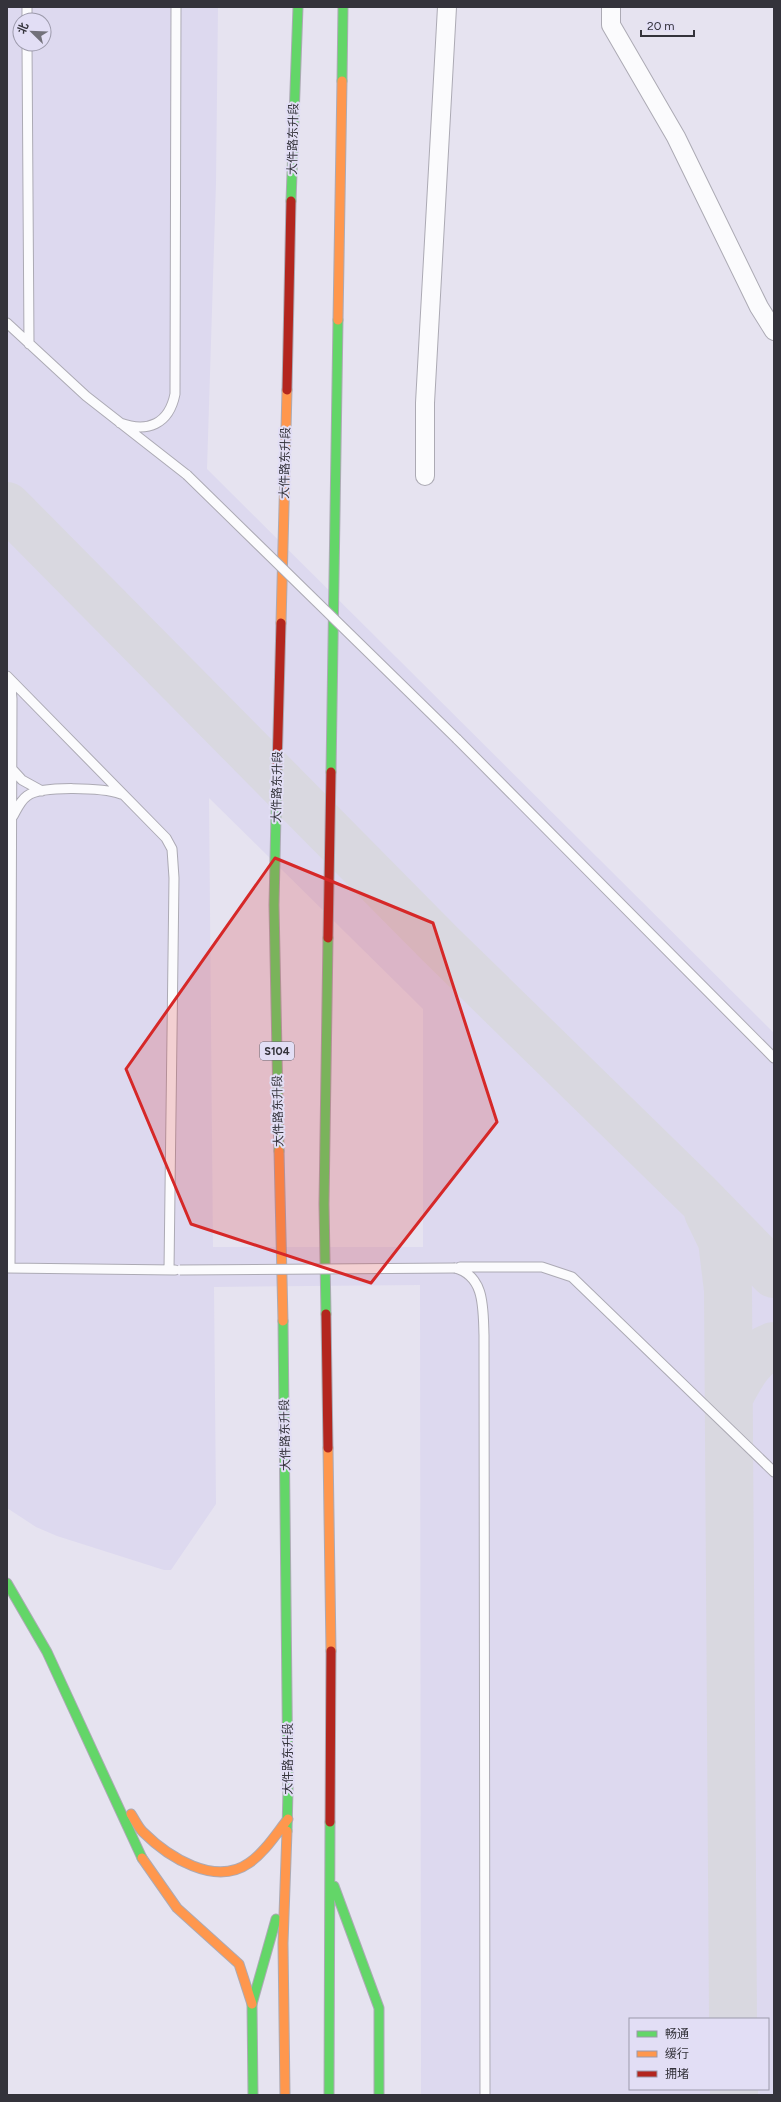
<svg xmlns="http://www.w3.org/2000/svg" width="781" height="2102" font-family="Figtree,'Noto Sans SC',sans-serif">
	<style>
		.built { fill: #ddd9ef; fill-rule: evenodd }
		.lines { fill: none; stroke-linecap: round; stroke-linejoin: round }
		.taxiway { stroke: #d9d8e0; stroke-width: 48 }
		.lane-casing { stroke: #acaab4; stroke-width: 11 }
		.street-casing { stroke: #acaab4; stroke-width: 20 }
		.fast-casing { stroke: #acaab4; stroke-width: 11 }
		.slow-casing { stroke: #acaab4; stroke-width: 11 }
		.jam-casing { stroke: #acaab4; stroke-width: 11 }
		.lane { stroke: #fbfbfd; stroke-width: 9 }
		.street { stroke: #fbfbfd; stroke-width: 18 }
		.fast { stroke: #63d668; stroke-width: 9 }
		.slow { stroke: #ff974d; stroke-width: 9 }
		.jam { stroke: #b3261e; stroke-width: 9 }
		.lane-bridge-casing { stroke: #acaab4; stroke-width: 11; stroke-linecap: butt }
		.lane-bridge { stroke: #fbfbfd; stroke-width: 9 }
		.marked { fill: #d62828; fill-opacity: 0.2; stroke: #d62828; stroke-width: 3; stroke-linejoin: round }
		.labels { text-anchor: middle; stroke-width: 4; stroke-linejoin: round; paint-order: stroke }
		.shield { fill: #e2def5; stroke: #686673; stroke-width: 1 }
		.shield-label { font-size: 11px; font-weight: bold; fill: #34333b }
		.street-label { font-size: 12px; fill: #34333b; stroke: #e2def5 }
	</style>
	<rect width="100%" height="100%" fill="#e6e3f0"/>
	<path class="built" d="M 7,7 L 218,7 L 216,183 L 207,469 L 774,1033 L 774,2095 L 421,2095 L 420,1285 L 214,1287 L 216,1504 L 171,1570 L 164,1570 L 57,1536 L 36,1527 L 7,1508 ZM 20,20 L 44,20 L 44,44 L 20,44 ZM 209,798 L 423,1009 L 423,1247 L 213,1247 ZM 630,2019 L 768,2019 L 768,2089 L 630,2089 Z"/>
	<g class="lines">
		<path class="taxiway" d="M 7,506 L 440,944 L 699,1197 L 774,1274
			M 708,1212 L 722,1241 L 728,1290 L 733,2019
			M 729,1397 C 739,1378 752,1352 774,1346
			M 734,2089 L 734,2095"/>
		<g class="lane-casing">
			<path id="lane" d="M 27,7 L 27,20
				M 27,44 L 29,344
				M 7,323 L 86,396 L 187,475
				M 120,423 C 148,433 169,424 175,394 L 176,7
				M 7,676 L 166,838 L 172,849 L 174,878 L 169,1270
				M 7,678 L 11,687 L 12,699 L 10,1268
				M 457,739 L 774,1058
				M 12,769 L 22,780 L 42,791
				M 13,816 C 17,809 20,801 27,796 C 42,785 104,788 121,794
				M 460,1267 L 542,1267 L 572,1277 L 774,1472
				M 7,1268 L 175,1270
				M 455,1268 C 485,1276 483,1308 484,1335 L 485,2095"/>
		</g>
		<g class="street-casing">
			<path id="street" d="M 611,7 L 611,25 L 676,137 L 759,307 L 774,331
				M 425,476 L 425,403 L 447,7"/>
		</g>
		<g class="fast-casing">
			<path id="fast" d="M 342,81 L 343,7
				M 291,201 L 298,7
				M 277,768 L 274,905 L 279,1151
				M 331,772 L 338,320
				M 326,1314 L 324,1204 L 328,938
				M 283,1321 L 288,1790 L 287,1831
				M 7,1583 L 47,1652 L 142,1858
				M 334,1886 L 379,2008 L 379,2095
				M 253,2095 L 252,2004 L 276,1919
				M 329,2095 L 330,1822"/>
		</g>
		<g class="slow-casing">
			<path id="slow" d="M 338,320 L 342,81
				M 281,623 L 287,390
				M 279,1151 L 283,1321
				M 328,1448 L 331,1651
				M 131,1814 C 135,1820 138,1827 143,1832 C 168,1857 215,1887 249,1863 C 265,1852 276,1834 288,1819
				M 142,1858 L 177,1908 L 239,1964 L 252,2004
				M 285,2095 L 283,1943 L 287,1831"/>
		</g>
		<g class="jam-casing">
			<path id="jam" d="M 287,390 L 291,201
				M 277,768 L 281,623
				M 328,938 L 331,772
				M 326,1314 L 328,1448
				M 330,1822 L 331,1651"/>
		</g>
		<use href="#lane" class="lane"/>
		<use href="#street" class="street"/>
		<use href="#fast" class="fast"/>
		<use href="#slow" class="slow"/>
		<use href="#jam" class="jam"/>
		<g class="lane-bridge-casing">
			<path id="lane-bridge" d="M 187,475 L 457,739
				M 180,1270 L 455,1268"/>
		</g>
		<use href="#lane-bridge" class="lane-bridge"/>
	</g>
	<path class="marked" d="M 275,858 L 433,923 L 497,1122 L 371,1283 L 191,1224 L 126,1069 Z"/>
	<g class="labels">
		<rect class="shield" x="260" y="1042" width="34" height="18" rx="3"/>
		<g class="shield-label">
			<text x="277" y="1055">S104</text>
		</g>
		<g class="street-label">
			<text transform="translate(293 139) rotate(-89)" y="4">大件路东升段</text>
			<text transform="translate(285 463) rotate(-89)" y="4">大件路东升段</text>
			<text transform="translate(277 787) rotate(-89)" y="4">大件路东升段</text>
			<text transform="translate(278 1111) rotate(-91)" y="4">大件路东升段</text>
			<text transform="translate(285 1435) rotate(-91)" y="4">大件路东升段</text>
			<text transform="translate(288 1759) rotate(-90)" y="4">大件路东升段</text>
		</g>
	</g>
	<rect width="781" height="2102" fill="none" stroke="#34333b" stroke-width="16"/>
	<rect x="629" y="2018" width="140" height="72" fill="#e2def5" stroke="#9c9aab"/>
	<rect x="637" y="2031" width="20" height="6" fill="#63d668" stroke="#9c9aab"/>
	<text x="665" y="2038" font-size="12" fill="#34333b">畅通</text>
	<rect x="637" y="2051" width="20" height="6" fill="#ff974d" stroke="#9c9aab"/>
	<text x="665" y="2058" font-size="12" fill="#34333b">缓行</text>
	<rect x="637" y="2071" width="20" height="6" fill="#b3261e" stroke="#9c9aab"/>
	<text x="665" y="2078" font-size="12" fill="#34333b">拥堵</text>
	<g transform="translate(32 32) rotate(293)"><circle r="19" fill="#e2def5" stroke="#9c9aab"/>
	<path d="M0-3L7 15L0 10L-7 15Z" fill="#72717a"/>
	<text y="-6" font-size="11" font-weight="bold" text-anchor="middle" fill="#34333b">北</text>
	</g>
	<path d="M641 30v6h53v-6" fill="none" stroke="#34333b" stroke-width="2"/>
	<text x="647" y="30" font-size="12" fill="#34333b" stroke="#e2def5" stroke-width="3" paint-order="stroke">20 m</text>
</svg>
